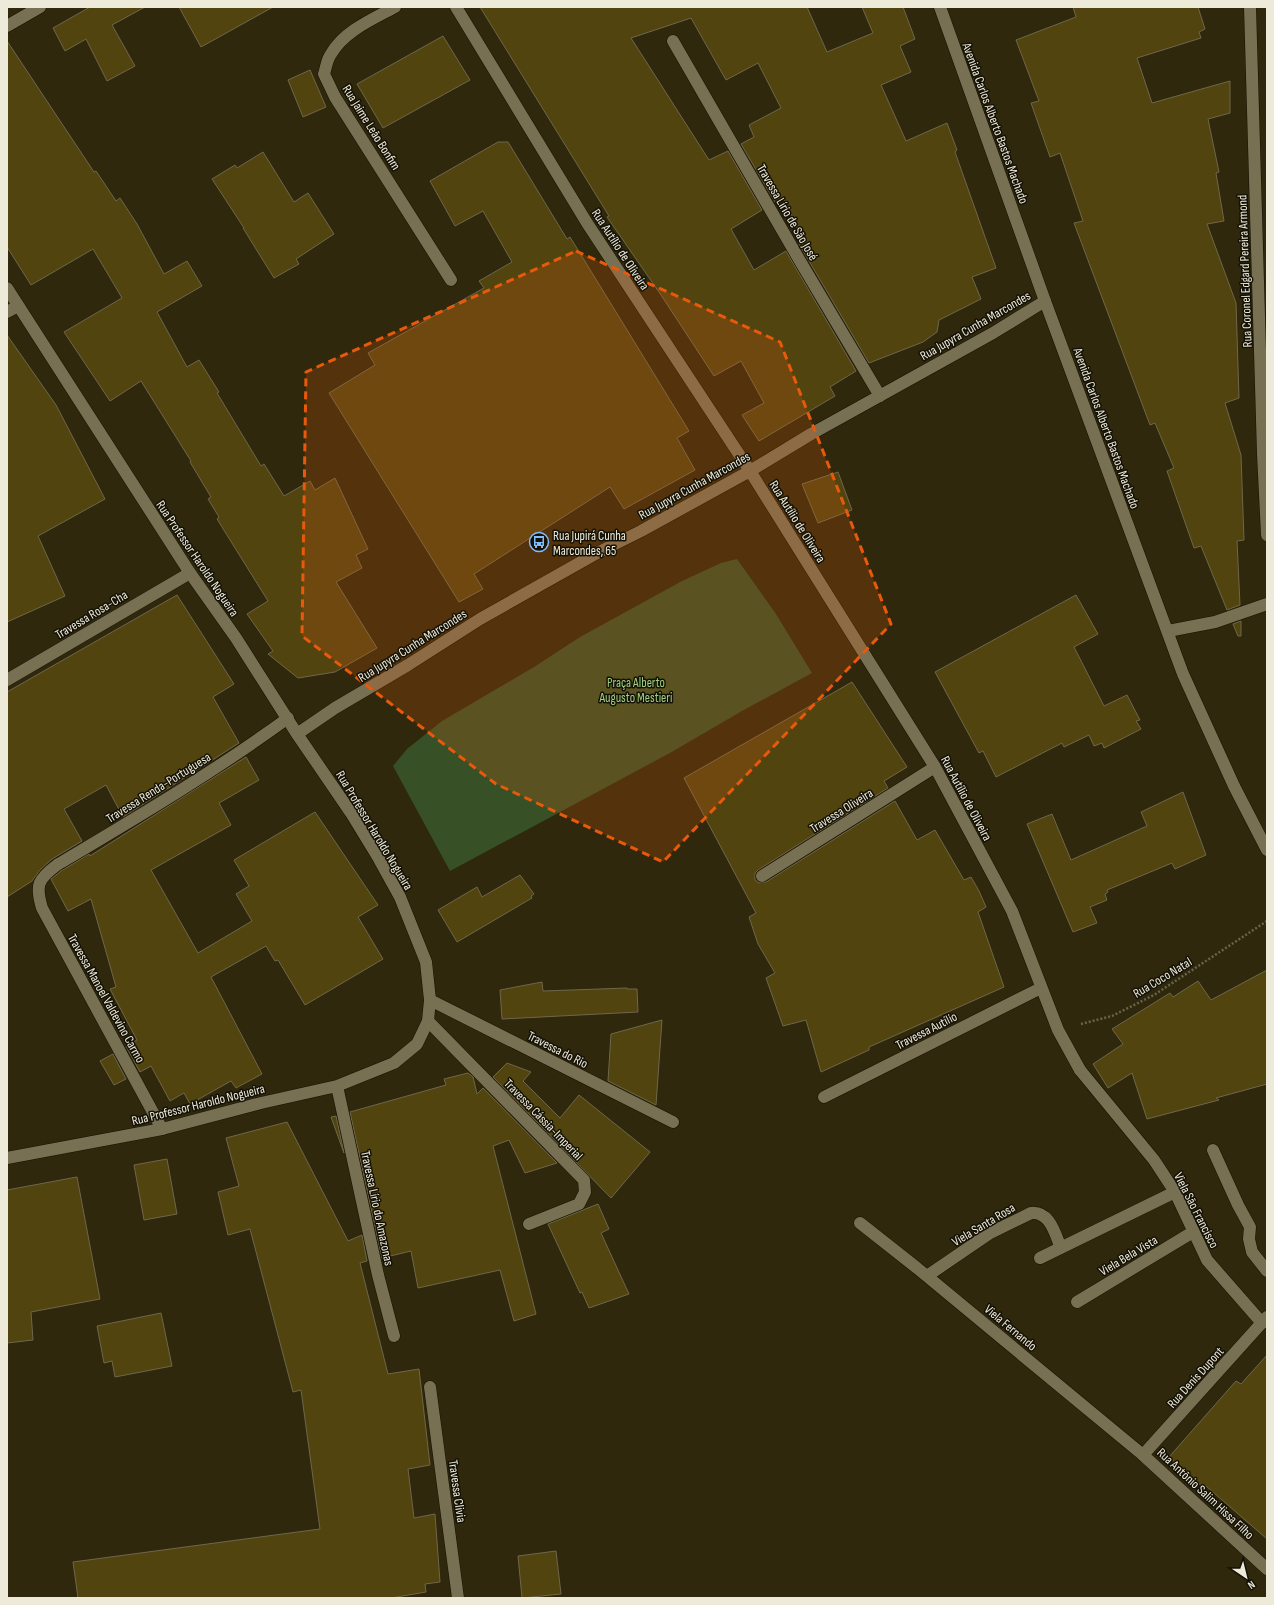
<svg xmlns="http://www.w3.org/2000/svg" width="1274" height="1605" font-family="'Sofia Sans Condensed',sans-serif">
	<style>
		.green { fill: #375026 }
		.building { fill: #51440f; stroke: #6f674b }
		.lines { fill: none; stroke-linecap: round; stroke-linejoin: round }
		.service-casing { stroke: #171100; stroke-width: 13 }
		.minor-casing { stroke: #171100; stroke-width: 13 }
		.tertiary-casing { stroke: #171100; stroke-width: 13 }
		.path { stroke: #6a644c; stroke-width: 2.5; stroke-dasharray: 2 2; stroke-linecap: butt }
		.service { stroke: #777053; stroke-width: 12 }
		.minor { stroke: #777053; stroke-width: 12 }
		.tertiary { stroke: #777053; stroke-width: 12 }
		.marked { fill: #e8590c; fill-opacity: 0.2; stroke: #e8590c; stroke-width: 3; stroke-dasharray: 8 5; stroke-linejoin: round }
		.labels { text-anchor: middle; stroke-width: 3; stroke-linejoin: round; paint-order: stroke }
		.street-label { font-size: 13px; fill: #eeeada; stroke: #141106 }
		.poi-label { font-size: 13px; fill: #eeeada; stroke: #141106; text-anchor: start }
		.park-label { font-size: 13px; fill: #a1d180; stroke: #141106 }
	</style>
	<rect width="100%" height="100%" fill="#2f280d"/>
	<path class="green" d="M 737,559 L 776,614 L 812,673 L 742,711 L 670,753 L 450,871 L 393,766 L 407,749 L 442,721 L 534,667 L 580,637 L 682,581 L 721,563 Z"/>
	<path class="building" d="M 90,7 L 145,7 L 112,25 L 135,66 L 107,81 L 86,39 L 65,51 L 53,28 Z
		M 179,7 L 273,7 L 201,47 Z
		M 480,7 L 807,7 L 827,52 L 873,33 L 862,7 L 903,7 L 915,39 L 900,46 L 911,72 L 881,85 L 906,141 L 947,123 L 957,150 L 955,152 L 996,268 L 972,277 L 981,299 L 939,320 L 937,332 L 923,342 L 869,363 L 799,244 L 803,241 L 783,197 L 775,202 L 741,144 L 754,137 L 749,125 L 781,108 L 758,63 L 726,80 L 691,18 L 631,38 L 709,160 L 728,151 L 762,210 L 731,229 L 754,270 L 786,251 L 856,371 L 830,387 L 835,396 L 759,441 L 742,415 L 764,403 L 741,361 L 714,376 L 661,295 L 607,217 L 609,216 Z
		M 1073,7 L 1198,7 L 1205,29 L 1199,32 L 1201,38 L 1137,58 L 1152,103 L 1230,81 L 1230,113 L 1208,119 L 1219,172 L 1216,173 L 1224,221 L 1207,224 L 1236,303 L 1239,398 L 1225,403 L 1241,455 L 1244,540 L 1237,541 L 1240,605 L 1227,610 L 1201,546 L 1194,548 L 1167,471 L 1174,468 L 1155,423 L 1150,425 L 1074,223 L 1083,221 L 1060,153 L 1050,157 L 1031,103 L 1039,101 L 1016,40 L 1076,17 Z
		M 443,36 L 470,80 L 383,128 L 357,84 Z
		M 7,41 L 94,172 L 96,171 L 116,201 L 120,198 L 137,224 L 164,274 L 187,261 L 202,286 L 157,312 L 187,367 L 199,360 L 219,392 L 217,393 L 261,466 L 264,464 L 284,496 L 310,481 L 315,490 L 335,478 L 368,549 L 356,555 L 362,568 L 336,582 L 377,648 L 335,672 L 298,678 L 268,654 L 273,651 L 247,614 L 268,601 L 217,519 L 219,517 L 208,499 L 211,497 L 190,462 L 191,461 L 141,381 L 110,401 L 64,332 L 122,298 L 93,249 L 31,285 L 7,247 Z
		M 310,70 L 326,107 L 303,117 L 288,80 Z
		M 498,142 L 508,142 L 567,239 L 570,237 L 689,431 L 677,438 L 695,470 L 624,509 L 610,487 L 474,574 L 483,589 L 459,602 L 329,393 L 375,365 L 368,353 L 484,288 L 479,281 L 512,262 L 483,211 L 455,226 L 430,181 Z
		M 263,152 L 294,202 L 308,193 L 334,234 L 296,259 L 299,264 L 274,278 L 243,228 L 244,228 L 212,179 L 235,165 L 237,168 Z
		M 7,335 L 56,405 L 105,499 L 38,536 L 65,596 L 7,622 Z
		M 838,472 L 852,510 L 818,523 L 802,484 Z
		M 177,595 L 234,684 L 213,697 L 239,743 L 123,817 L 106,785 L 64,809 L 82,841 L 52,859 L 40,870 L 32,881 L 7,897 L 7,692 Z
		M 1076,595 L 1098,634 L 1074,647 L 1104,706 L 1127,695 L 1140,720 L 1136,721 L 1141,729 L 1104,748 L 1102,743 L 1094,746 L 1089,735 L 1064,747 L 1062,743 L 996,777 L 983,751 L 979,753 L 935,672 Z
		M 1241,621 L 1241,636 L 1238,636 L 1233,624 Z
		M 852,682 L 907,767 L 884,781 L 888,788 L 758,870 L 755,873 L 755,880 L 759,883 L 766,882 L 895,801 L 917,840 L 935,830 L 964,880 L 971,877 L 979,891 L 986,907 L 978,912 L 1004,987 L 869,1047 L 869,1050 L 821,1072 L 806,1020 L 783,1026 L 766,978 L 775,973 L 758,944 L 749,917 L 756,913 L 684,778 Z
		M 246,757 L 259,780 L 219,803 L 231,825 L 151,870 L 198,953 L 252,921 L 236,894 L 249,886 L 234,860 L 315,812 L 378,905 L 358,917 L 383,959 L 305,1005 L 278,960 L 275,961 L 266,946 L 211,977 L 262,1074 L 236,1088 L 231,1081 L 190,1104 L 184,1093 L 170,1101 L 151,1066 L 140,1072 L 126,1046 L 137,1040 L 110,989 L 116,987 L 91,899 L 68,911 L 51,879 L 61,871 L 89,854 L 90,856 Z
		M 1183,792 L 1206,855 L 1175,869 L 1172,863 L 1107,890 L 1108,892 L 1105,894 L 1107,900 L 1090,907 L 1097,923 L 1073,932 L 1027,824 L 1052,814 L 1071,860 L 1147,826 L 1141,812 Z
		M 520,875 L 534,894 L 531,896 L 532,898 L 457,942 L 438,910 L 477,887 L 482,897 Z
		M 1267,970 L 1267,1084 L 1216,1098 L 1219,1100 L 1147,1119 L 1132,1073 L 1108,1088 L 1093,1064 L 1123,1044 L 1112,1029 L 1170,993 L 1173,997 L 1198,981 L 1211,1000 Z
		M 542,982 L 543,991 L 627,988 L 627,989 L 637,989 L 638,1012 L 502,1019 L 500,990 Z
		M 662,1020 L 656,1105 L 608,1081 L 611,1034 Z
		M 113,1054 L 126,1079 L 114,1085 L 100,1061 Z
		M 507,1063 L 531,1072 L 523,1081 L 560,1118 L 579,1095 L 650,1152 L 611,1198 L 493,1077 Z
		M 468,1073 L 473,1077 L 477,1094 L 483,1088 L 557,1163 L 525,1173 L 509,1140 L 493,1146 L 536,1314 L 514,1321 L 500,1270 L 418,1288 L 411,1251 L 382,1258 L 350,1112 L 446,1085 L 444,1079 Z
		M 336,1116 L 344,1153 L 331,1117 Z
		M 287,1122 L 348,1241 L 362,1235 L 367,1261 L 360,1263 L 388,1374 L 419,1369 L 430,1465 L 408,1469 L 414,1518 L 435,1514 L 440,1582 L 425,1584 L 426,1592 L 391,1598 L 78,1598 L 73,1562 L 320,1529 L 301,1390 L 293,1392 L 250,1229 L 228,1235 L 218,1192 L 239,1186 L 226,1138 Z
		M 167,1159 L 177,1214 L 144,1220 L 134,1165 Z
		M 77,1177 L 100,1299 L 31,1312 L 33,1340 L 7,1343 L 7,1190 Z
		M 598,1204 L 609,1229 L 601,1233 L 629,1294 L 589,1308 L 582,1292 L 580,1293 L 548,1224 Z
		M 161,1313 L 172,1366 L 115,1377 L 112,1361 L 104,1363 L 97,1326 Z
		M 1267,1355 L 1267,1539 L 1206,1486 L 1204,1488 L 1169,1457 L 1236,1381 L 1241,1384 Z
		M 556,1551 L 561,1594 L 522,1598 L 518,1556 Z"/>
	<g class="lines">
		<g class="service-casing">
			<path id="service" d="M 7,312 L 18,306
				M 7,680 L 190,573
				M 430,1000 L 673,1122
				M 428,1021 L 584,1180 L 585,1192 L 579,1204 L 529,1224
				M 1080,1070 L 1154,1160 L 1175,1192 L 1207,1260 L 1262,1323
				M 162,1129 L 42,908 C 35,885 38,879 57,865 C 136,818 214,772 288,718
				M 1213,1150 L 1238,1205 L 1250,1227 L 1249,1239 L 1252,1252 L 1267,1271
				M 860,1223 L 917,1268 L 1143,1455
				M 1040,1258 L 1175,1192
				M 927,1276 L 990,1233 L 1031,1213 C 1050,1211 1055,1234 1061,1248
				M 1077,1302 L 1193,1232"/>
		</g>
		<g class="minor-casing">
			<path id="minor" d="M 395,7 C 373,19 344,31 331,54 C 327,59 326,68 324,74 L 335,97 L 451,280
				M 456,7 L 587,223 L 750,471 L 935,767 L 1012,911 L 1058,1030 L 1080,1070
				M 1250,7 L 1263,454 L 1267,535
				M 7,26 L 40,7
				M 673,41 L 800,261 L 880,396
				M 7,288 L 190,573 L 236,638 L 297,734 L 351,813 L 379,859 L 400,897 L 426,962 L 430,1000 L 428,1021 L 417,1044 L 394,1063 L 337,1086 L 261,1103 L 162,1129 L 7,1158
				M 1168,631 L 1215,622 L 1267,604
				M 297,734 L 335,708 L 408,665 L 480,619 L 597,553 L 641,531 L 750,471 L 811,434 L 993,333 L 1045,301
				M 762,876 L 935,767
				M 337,1086 L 378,1275 L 394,1336
				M 824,1097 L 1041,988
				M 1267,1317 L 1143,1455 L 1267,1569
				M 430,1387 L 458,1598"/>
		</g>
		<g class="tertiary-casing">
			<path id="tertiary" d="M 940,7 L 1045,301 L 1183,674 L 1234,786 L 1267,850"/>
		</g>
		<path class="path" d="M 1081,1024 L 1112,1016 L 1154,995 L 1267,921"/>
		<use href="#service" class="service"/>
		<use href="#minor" class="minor"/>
		<use href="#tertiary" class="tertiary"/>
	</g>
	<path class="marked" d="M 576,251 L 780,342 L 891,624 L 663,862 L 496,784 L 302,636 L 306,372 Z"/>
	<defs>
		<g id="bus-ring" transform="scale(1)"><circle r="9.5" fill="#141106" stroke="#83bcfb" stroke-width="1.5"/><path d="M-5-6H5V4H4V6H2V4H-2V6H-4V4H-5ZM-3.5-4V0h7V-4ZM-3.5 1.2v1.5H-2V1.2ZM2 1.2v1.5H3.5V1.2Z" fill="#83bcfb"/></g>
	</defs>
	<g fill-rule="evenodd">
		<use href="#bus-ring" x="539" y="542"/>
	</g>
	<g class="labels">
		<g class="street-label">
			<text transform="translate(996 123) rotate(70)" y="5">Avenida Carlos Alberto Bastos Machado</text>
			<text transform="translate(372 127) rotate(58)" y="5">Rua Jaime Leão Bonfim</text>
			<text transform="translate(788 212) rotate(60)" y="5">Travessa Lírio de São José</text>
			<text transform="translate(621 249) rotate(57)" y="5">Rua Autílio de Oliveira</text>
			<text transform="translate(1244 271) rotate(-92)" y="5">Rua Coronel Edgard Pereira Armond</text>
			<text transform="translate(975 325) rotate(-30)" y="5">Rua Jupyra Cunha Marcondes</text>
			<text transform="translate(1107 428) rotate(70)" y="5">Avenida Carlos Alberto Bastos Machado</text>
			<text transform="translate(694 485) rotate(-29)" y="5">Rua Jupyra Cunha Marcondes</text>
			<text transform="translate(798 521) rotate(58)" y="5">Rua Autílio de Oliveira</text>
			<text transform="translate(198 558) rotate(56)" y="5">Rua Professor Haroldo Nogueira</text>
			<text transform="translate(91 614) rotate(-31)" y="5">Travessa Rosa-Cha</text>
			<text transform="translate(412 645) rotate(-32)" y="5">Rua Jupyra Cunha Marcondes</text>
			<text transform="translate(158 787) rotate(-32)" y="5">Travessa Renda-Portuguesa</text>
			<text transform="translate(967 798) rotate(62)" y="5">Rua Autílio de Oliveira</text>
			<text transform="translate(841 810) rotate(-32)" y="5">Travessa Oliveira</text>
			<text transform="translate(375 830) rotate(59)" y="5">Rua Professor Haroldo Nogueira</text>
			<text transform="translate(1162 977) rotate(-31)" y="5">Rua Coco Natal</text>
			<text transform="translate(107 998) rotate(61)" y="5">Travessa Manoel Valdevino Carmo</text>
			<text transform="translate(926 1030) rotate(-27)" y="5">Travessa Autílio</text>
			<text transform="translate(558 1049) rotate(27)" y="5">Travessa do Rio</text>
			<text transform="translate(198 1104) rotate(-14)" y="5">Rua Professor Haroldo Nogueira</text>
			<text transform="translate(544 1119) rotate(46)" y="5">Travessa Cássia-Imperial</text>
			<text transform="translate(378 1208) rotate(78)" y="5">Travessa Lírio do Amazonas</text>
			<text transform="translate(1197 1210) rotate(63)" y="5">Viela São Francisco</text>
			<text transform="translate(983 1224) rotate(-31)" y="5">Viela Santa Rosa</text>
			<text transform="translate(1128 1255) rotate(-31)" y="5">Viela Bela Vista</text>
			<text transform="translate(1011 1327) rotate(40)" y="5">Viela Fernando</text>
			<text transform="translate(1195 1377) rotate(-48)" y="5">Rua Denis Dupont</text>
			<text transform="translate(458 1491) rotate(82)" y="5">Travessa Clivia</text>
			<text transform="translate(1206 1493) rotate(43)" y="5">Rua Antônio Salim Hissa Filho</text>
		</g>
		<g class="poi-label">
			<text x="553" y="540">Rua Jupirá Cunha<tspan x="553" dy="15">Marcondes, 65</tspan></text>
		</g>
		<g class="park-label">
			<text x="636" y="687">Praça Alberto<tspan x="636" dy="15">Augusto Mestieri</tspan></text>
		</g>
	</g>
	<rect width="1274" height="1605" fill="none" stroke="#eeeada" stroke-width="16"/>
	<g transform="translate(1246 1577) rotate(145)" stroke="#141106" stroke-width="3" paint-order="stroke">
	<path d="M0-3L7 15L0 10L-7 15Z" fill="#eeeada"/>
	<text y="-6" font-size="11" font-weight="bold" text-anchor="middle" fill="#eeeada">N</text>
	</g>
</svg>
